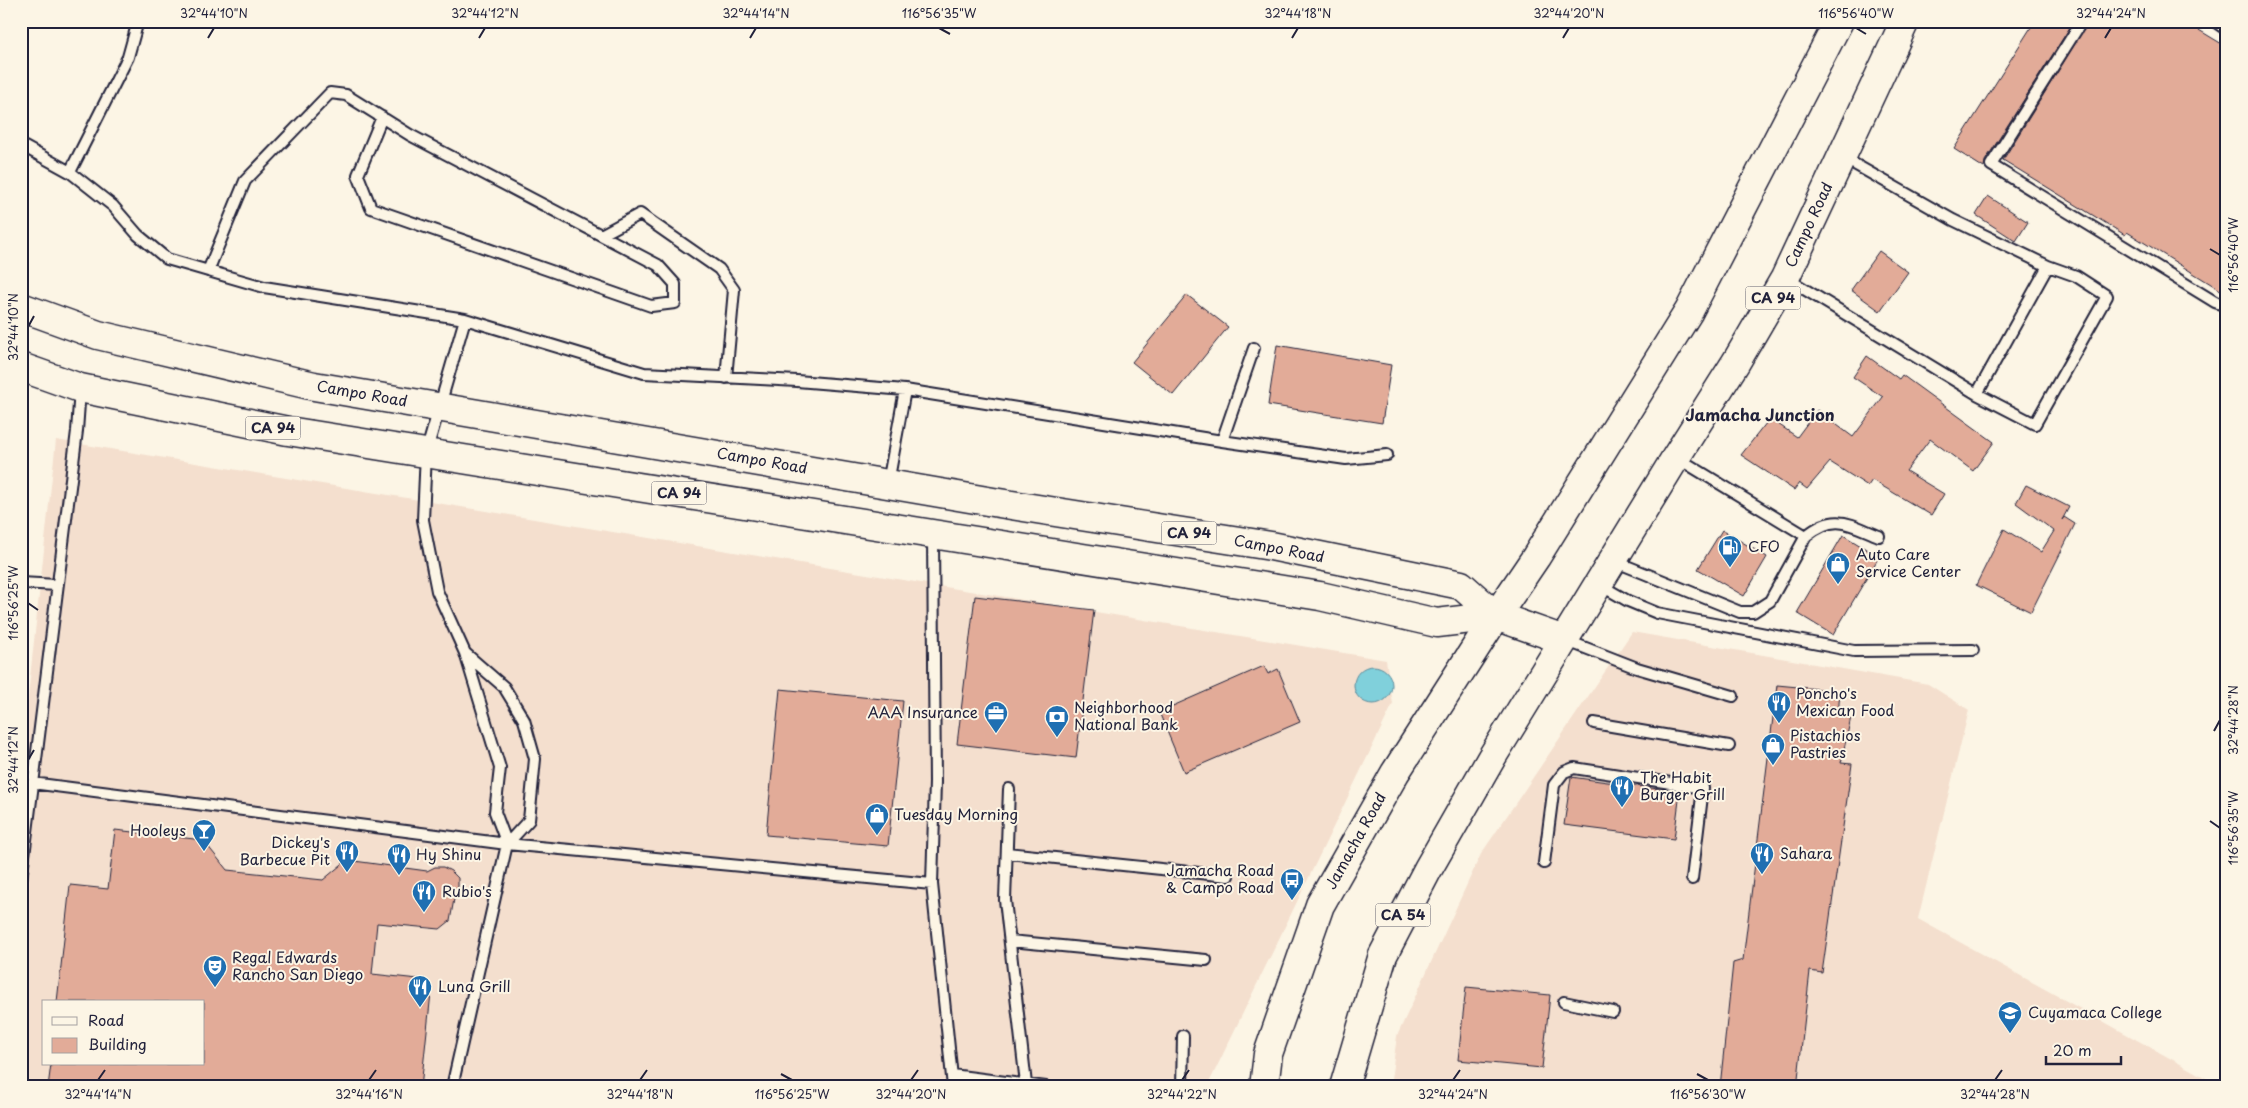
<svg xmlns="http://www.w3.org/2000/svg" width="2248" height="1108" font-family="'Playpen Sans',sans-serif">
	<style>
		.built { fill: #f4dfce; fill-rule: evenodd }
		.water { fill: #80d0db; stroke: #5a8a9b }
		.building { fill: #e2ab98; stroke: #22223b }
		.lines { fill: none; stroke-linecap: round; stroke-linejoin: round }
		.service-casing { stroke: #22223b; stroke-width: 14 }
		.primary-casing { stroke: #22223b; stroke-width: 31 }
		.trunk-casing { stroke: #22223b; stroke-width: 31 }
		.service { stroke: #fcf5e5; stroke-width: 10 }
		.primary { stroke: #fcf5e5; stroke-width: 28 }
		.trunk { stroke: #fcf5e5; stroke-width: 28 }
		.ticks { fill: none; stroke: #22223b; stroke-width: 2 }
		.labels { text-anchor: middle; stroke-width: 4; stroke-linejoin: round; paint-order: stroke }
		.shield { fill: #fcf5e5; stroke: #63616e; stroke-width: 1 }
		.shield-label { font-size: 14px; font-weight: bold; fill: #22223b }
		.street-label { font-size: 15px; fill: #22223b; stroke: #fcf5e5 }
		.poi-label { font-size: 15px; fill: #22223b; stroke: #fcf5e5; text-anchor: start }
		.neighbourhood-label { font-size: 16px; font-weight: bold; fill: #22223b; stroke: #fcf5e5 }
		.neatline { fill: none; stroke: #22223b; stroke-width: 2 }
		.ticks-label { font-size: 12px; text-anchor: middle; fill: #22223b }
	</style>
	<rect width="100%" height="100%" fill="#fcf5e5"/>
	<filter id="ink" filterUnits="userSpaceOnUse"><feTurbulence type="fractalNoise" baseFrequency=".02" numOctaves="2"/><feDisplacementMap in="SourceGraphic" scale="10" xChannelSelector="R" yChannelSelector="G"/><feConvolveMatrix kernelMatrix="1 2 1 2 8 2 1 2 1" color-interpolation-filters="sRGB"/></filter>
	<g filter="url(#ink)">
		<path class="built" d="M 56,440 L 1386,660 L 1393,704 L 1207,1087 L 21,1087 L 21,760 ZM 44,1002 L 204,1002 L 204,1064 L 44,1064 Z
			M 1632,632 L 1928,684 L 1969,710 L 1918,919 L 2222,1087 L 1390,1087 L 1397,1036 L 1481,854 Z"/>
		<path class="water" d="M1354 685a19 19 0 1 1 38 0a19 19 0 1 1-38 0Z"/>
		<path class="building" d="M 2035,21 L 2074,21 L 1985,161 L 1984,168 L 1954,149 Z
			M 2089,21 L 2184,21 L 2227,47 L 2227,294 L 2127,232 L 2125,235 L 2003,160 Z
			M 1988,196 L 2028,222 L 2016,241 L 1976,215 Z
			M 1879,251 L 1908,272 L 1880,311 L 1851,290 Z
			M 1187,295 L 1228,327 L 1173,395 L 1132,362 Z
			M 1277,345 L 1391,365 L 1382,423 L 1268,405 Z
			M 1867,356 L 1899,379 L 1902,375 L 1994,442 L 1973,471 L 1930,439 L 1906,471 L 1944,494 L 1931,515 L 1872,480 L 1868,486 L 1830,462 L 1807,489 L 1799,483 L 1794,490 L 1741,455 L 1767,422 L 1775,422 L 1797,437 L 1817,410 L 1853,437 L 1883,397 L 1853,377 Z
			M 2026,485 L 2069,507 L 2062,520 L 2064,517 L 2075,524 L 2031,612 L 1976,585 L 2004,529 L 2041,552 L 2054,531 L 2016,503 Z
			M 1722,530 L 1767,557 L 1744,596 L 1698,569 Z
			M 1843,535 L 1879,557 L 1833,635 L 1797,613 Z
			M 975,596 L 1094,610 L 1076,758 L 957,744 Z
			M 1264,666 L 1268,674 L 1278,669 L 1300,722 L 1184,772 L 1159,712 Z
			M 1777,685 L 1840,691 L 1838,716 L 1851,717 L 1841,763 L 1852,764 L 1822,973 L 1810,971 L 1797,1087 L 1720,1087 L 1733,963 L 1743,960 Z
			M 780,689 L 903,701 L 888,846 L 766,835 Z
			M 1571,777 L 1680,792 L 1674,839 L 1564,825 Z
			M 115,830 L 203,840 L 227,870 L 323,880 L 347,860 L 427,871 L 435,867 L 443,867 L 451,871 L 458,878 L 458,893 L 454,899 L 450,921 L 440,929 L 377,923 L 372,974 L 418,979 L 431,993 L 421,1087 L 48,1087 L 51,1064 L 204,1064 L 204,1002 L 57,1002 L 70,885 L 108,889 Z
			M 1466,987 L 1550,995 L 1542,1068 L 1458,1060 Z"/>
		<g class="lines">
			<g class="service-casing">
				<path id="service" d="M 2082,21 L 1991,165 L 2215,302 L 2227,306
					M 2214,21 L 2227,30
					M 21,145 L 70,172 L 128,57 L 138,21
					M 70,172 L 113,206 L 138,235 L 167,259 L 264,287 L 465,319 L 426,453 L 423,520 L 437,591 L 465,653 L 500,768 L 495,812 L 507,844
					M 601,235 L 640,214 L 719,269 L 734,290 L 726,378
					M 208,271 L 245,181 L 330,93 L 346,95 L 410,135 L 658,265 L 675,284 L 675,303 L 651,306 L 371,208 L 358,175 L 382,117
					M 1786,278 L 1977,394 L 2048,266 L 1953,220 L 1842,157
					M 465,319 L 644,373 L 797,381 L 905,390 L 888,483
					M 905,390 L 1222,441 L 1254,348
					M 1977,394 L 2035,424 L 2107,296 L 2076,276 L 2048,266
					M 1222,441 L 1346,459 L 1387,455
					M 933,536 L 935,782 L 932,884 L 953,1087
					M 1806,536 C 1835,512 1849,524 1879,536
					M 1614,561 L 1740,612 L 1753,612 L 1770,601 L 1806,536 L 1676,457
					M 21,583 L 57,585
					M 1600,585 L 1628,601 L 1657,613 L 1854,651 L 1973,650
					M 1565,640 L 1637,668 L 1733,696
					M 1594,723 L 1729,746
					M 32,783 L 507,844 L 932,884
					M 1009,789 L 1005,900 L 1026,1084
					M 1007,853 L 1228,876
					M 1544,863 L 1554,785 L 1564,772 L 1574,768 L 1703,788 L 1692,879
					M 21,880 L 77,431 L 80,389
					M 1010,941 L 1206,960
					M 1564,1002 L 1613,1012
					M 952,1075 L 1046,1087
					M 452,1087 L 507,844 L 529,820 L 535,759 L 524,720 L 504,687 L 465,653
					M 1182,1087 L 1183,1036"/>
			</g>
			<g class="primary-casing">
				<path id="primary" d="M 1264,1087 L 1268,1054 L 1320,905 L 1395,773 L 1496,616
					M 1344,1087 L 1383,955 L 1428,869 L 1492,757 L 1564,640"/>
			</g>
			<g class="trunk-casing">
				<path id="trunk" d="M 21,307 L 98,335 L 314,386 L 999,503 L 1271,546 L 1461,585 L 1496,616 L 1564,640 L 1676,457 L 1736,362 L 1785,278 L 1905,21
					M 21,367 L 80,388 L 288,431 L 1320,596 L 1437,623 L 1496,616 L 1536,557 L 1689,311 L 1839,21"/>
			</g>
			<use href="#service" class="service"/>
			<use href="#primary" class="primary"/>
			<use href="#trunk" class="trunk"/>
		</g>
	</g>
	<path class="ticks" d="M 939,28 L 950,34M 1856,28 L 1866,34M 208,38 L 214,28M 479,38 L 485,28M 750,38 L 756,28M 1292,38 L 1298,28M 1563,38 L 1569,28M 2105,38 L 2111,28M 2210,249 L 2220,255M 28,327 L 34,316M 28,603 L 38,610M 2214,731 L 2220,720M 28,760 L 34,750M 2210,821 L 2220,828M 781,1074 L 792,1080M 1697,1074 L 1708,1080M 98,1080 L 105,1070M 369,1080 L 376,1070M 640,1080 L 647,1070M 911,1080 L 918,1070M 1182,1080 L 1189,1070M 1453,1080 L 1460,1070M 1995,1080 L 2002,1070"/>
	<defs>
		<g id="fuel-pin" transform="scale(1.25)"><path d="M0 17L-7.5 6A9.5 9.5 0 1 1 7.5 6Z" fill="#1f6fb2" stroke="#fcf5e5"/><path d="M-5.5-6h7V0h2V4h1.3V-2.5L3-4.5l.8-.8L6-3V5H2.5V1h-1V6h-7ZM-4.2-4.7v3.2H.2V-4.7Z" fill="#fff"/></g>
		<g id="shop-pin" transform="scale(1.25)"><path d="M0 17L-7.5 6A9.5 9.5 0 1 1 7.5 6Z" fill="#1f6fb2" stroke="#fcf5e5"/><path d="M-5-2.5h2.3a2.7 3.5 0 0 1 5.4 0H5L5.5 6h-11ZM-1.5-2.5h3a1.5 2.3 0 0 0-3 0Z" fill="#fff"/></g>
		<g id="restaurant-pin" transform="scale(1.25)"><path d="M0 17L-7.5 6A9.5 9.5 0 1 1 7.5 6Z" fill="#1f6fb2" stroke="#fcf5e5"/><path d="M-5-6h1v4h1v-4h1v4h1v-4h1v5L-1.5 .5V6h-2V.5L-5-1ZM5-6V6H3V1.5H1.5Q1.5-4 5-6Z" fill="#fff"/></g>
		<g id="office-pin" transform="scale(1.25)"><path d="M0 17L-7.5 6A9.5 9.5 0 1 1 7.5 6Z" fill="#1f6fb2" stroke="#fcf5e5"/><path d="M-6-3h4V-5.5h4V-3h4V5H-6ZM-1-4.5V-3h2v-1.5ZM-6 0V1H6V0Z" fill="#fff"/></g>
		<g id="bank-pin" transform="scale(1.25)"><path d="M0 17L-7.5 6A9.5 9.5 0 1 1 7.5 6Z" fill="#1f6fb2" stroke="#fcf5e5"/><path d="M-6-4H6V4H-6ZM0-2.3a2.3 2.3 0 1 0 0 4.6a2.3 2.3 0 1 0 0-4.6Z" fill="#fff"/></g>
		<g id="bar-pin" transform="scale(1.25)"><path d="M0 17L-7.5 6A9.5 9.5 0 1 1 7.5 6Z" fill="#1f6fb2" stroke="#fcf5e5"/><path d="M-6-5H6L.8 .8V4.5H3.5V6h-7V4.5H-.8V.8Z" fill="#fff"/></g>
		<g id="bus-pin" transform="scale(1.25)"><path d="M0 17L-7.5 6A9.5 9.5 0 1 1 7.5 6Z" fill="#1f6fb2" stroke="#fcf5e5"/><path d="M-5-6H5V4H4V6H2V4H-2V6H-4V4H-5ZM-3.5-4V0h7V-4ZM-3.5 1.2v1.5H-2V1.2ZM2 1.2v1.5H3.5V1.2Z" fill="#fff"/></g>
		<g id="theatre-pin" transform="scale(1.25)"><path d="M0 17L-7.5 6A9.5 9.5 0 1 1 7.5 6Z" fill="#1f6fb2" stroke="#fcf5e5"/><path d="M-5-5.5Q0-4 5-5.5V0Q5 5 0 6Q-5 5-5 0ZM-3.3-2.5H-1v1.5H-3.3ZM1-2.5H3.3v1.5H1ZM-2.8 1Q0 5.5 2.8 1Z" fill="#fff"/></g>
		<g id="university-pin" transform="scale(1.25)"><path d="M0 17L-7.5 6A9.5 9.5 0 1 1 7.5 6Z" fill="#1f6fb2" stroke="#fcf5e5"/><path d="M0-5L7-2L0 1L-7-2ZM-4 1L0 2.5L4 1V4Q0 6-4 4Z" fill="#fff"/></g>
	</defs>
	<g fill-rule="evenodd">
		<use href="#fuel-pin" x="1730" y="547"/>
		<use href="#shop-pin" x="1838" y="564"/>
		<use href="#restaurant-pin" x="1779" y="703"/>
		<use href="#office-pin" x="996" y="713"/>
		<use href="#bank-pin" x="1057" y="717"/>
		<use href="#shop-pin" x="1773" y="745"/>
		<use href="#restaurant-pin" x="1622" y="787"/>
		<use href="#shop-pin" x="877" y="815"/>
		<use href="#bar-pin" x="204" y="831"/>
		<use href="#restaurant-pin" x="347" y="852"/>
		<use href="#restaurant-pin" x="1762" y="854"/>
		<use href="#restaurant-pin" x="399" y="855"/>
		<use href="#bus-pin" x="1292" y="880"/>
		<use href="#restaurant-pin" x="424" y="892"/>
		<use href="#theatre-pin" x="215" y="967"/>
		<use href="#restaurant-pin" x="420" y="987"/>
		<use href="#university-pin" x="2010" y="1013"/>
	</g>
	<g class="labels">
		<g class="shield">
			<rect x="1745.5" y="286.5" width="55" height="23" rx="4"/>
			<rect x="245.5" y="416.5" width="55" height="23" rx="4"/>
			<rect x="651.5" y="481.5" width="55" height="23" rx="4"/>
			<rect x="1161.5" y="521.5" width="55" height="23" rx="4"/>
			<rect x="1375.5" y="903.5" width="55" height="23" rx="4"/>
		</g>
		<g class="shield-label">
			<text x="1773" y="303">CA 94</text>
			<text x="273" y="433">CA 94</text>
			<text x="679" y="498">CA 94</text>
			<text x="1189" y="538">CA 94</text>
			<text x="1403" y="920">CA 54</text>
		</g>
		<g class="street-label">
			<text transform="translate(1809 225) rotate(-65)" y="5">Campo Road</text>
			<text transform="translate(362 394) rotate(10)" y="5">Campo Road</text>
			<text transform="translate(762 461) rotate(10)" y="5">Campo Road</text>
			<text transform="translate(1279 549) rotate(11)" y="5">Campo Road</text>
			<text transform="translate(1356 841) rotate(-61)" y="5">Jamacha Road</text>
		</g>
		<g class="poi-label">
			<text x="1748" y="552">CFO</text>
			<text x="1856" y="560">Auto Care<tspan x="1856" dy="17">Service Center</tspan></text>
			<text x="1796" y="699">Poncho's<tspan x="1796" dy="17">Mexican Food</tspan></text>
			<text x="1074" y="713">Neighborhood<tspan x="1074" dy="17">National Bank</tspan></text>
			<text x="978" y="718" text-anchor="end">AAA Insurance</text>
			<text x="1790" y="741">Pistachios<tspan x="1790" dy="17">Pastries</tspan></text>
			<text x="1640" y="783">The Habit<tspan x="1640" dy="17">Burger Grill</tspan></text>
			<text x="894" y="820">Tuesday Morning</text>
			<text x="186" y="836" text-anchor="end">Hooleys</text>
			<text x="330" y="848" text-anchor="end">Dickey's<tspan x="330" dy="17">Barbecue Pit</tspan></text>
			<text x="1780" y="859">Sahara</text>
			<text x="416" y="860">Hy Shinu</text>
			<text x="1274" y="876" text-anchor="end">Jamacha Road<tspan x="1274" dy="17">&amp; Campo Road</tspan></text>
			<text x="442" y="897">Rubio's</text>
			<text x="232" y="963">Regal Edwards<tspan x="232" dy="17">Rancho San Diego</tspan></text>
			<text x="438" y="992">Luna Grill</text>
			<text x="2028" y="1018">Cuyamaca College</text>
		</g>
		<g class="neighbourhood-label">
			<text x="1760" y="421">Jamacha Junction</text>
		</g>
	</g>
	<rect width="2248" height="1108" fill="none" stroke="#fcf5e5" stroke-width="55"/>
	<rect x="42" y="1000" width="162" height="65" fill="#fcf5e5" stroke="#a5a1a1"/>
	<rect x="52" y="1017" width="25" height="8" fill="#fcf5e5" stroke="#a5a1a1"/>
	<text x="88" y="1026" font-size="15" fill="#22223b">Road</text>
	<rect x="52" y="1038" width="25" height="15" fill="#e2ab98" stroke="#a5a1a1"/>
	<text x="88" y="1050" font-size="15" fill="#22223b">Building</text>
	<path d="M2046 1056v8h75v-8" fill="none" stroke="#22223b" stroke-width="2.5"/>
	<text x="2053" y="1056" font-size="15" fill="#22223b" stroke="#fcf5e5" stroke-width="4" paint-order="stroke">20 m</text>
	<rect x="28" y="28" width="2192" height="1052" class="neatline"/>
	<g class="ticks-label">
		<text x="214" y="18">32°44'10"N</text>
		<text x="485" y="18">32°44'12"N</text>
		<text x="756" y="18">32°44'14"N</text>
		<text x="939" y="18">116°56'35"W</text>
		<text x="1298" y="18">32°44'18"N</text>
		<text x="1569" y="18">32°44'20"N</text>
		<text x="1856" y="18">116°56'40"W</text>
		<text x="2111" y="18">32°44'24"N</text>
		<text transform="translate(2234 255) rotate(-90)" y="4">116°56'40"W</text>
		<text transform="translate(14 327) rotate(-90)" y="4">32°44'10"N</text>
		<text transform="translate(14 603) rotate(-90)" y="4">116°56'25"W</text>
		<text transform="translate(2234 720) rotate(-90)" y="4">32°44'28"N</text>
		<text transform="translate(14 760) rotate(-90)" y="4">32°44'12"N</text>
		<text transform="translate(2234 828) rotate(-90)" y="4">116°56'35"W</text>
		<text x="98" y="1099">32°44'14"N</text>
		<text x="369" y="1099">32°44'16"N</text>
		<text x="640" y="1099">32°44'18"N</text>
		<text x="792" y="1099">116°56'25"W</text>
		<text x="911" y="1099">32°44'20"N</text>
		<text x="1182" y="1099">32°44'22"N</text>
		<text x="1453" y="1099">32°44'24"N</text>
		<text x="1708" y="1099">116°56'30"W</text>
		<text x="1995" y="1099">32°44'28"N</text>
	</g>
</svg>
